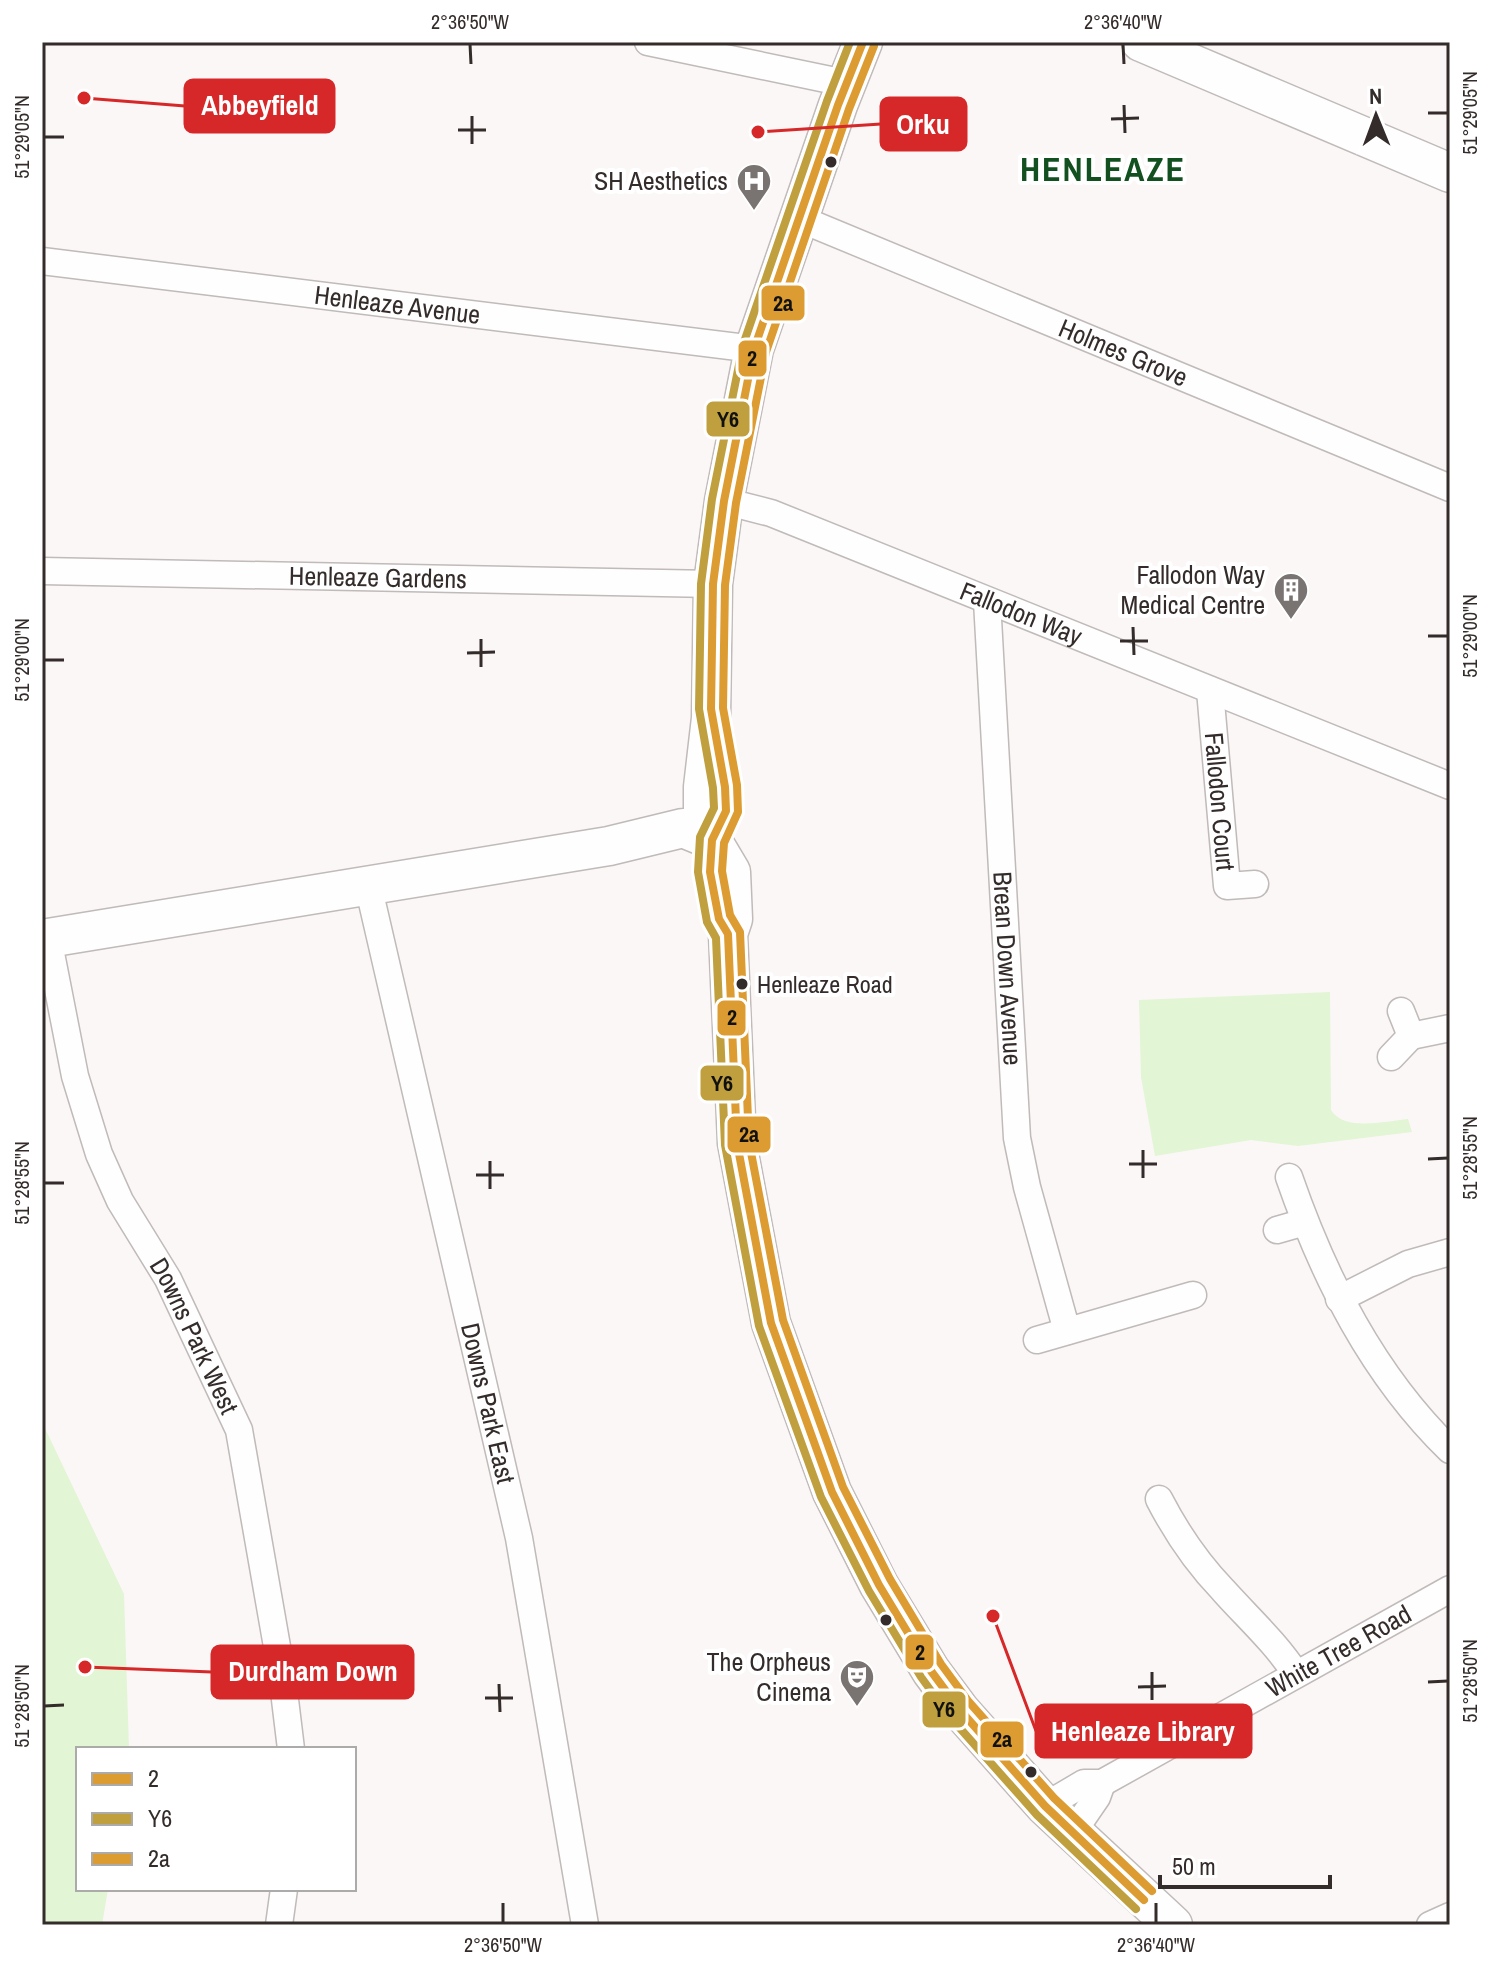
<svg xmlns="http://www.w3.org/2000/svg" width="1492" height="1967" font-family="'Archivo Narrow',sans-serif">
	<style>
		.green { fill: #e2f5d4 }
		.lines { fill: none; stroke-linecap: round; stroke-linejoin: round }
		.street-casing { stroke: #c0bab9; stroke-width: 29 }
		.secondary-casing { stroke: #c0bab9; stroke-width: 41 }
		.street { stroke: #fefefe; stroke-width: 26 }
		.secondary { stroke: #fefefe; stroke-width: 38 }
		.bus-1-casing { stroke: #fff; stroke-width: 14 }
		.bus-2-casing { stroke: #fff; stroke-width: 14 }
		.bus-3-casing { stroke: #fff; stroke-width: 14 }
		.bus-1 { stroke: #dd9c32; stroke-width: 8 }
		.bus-2 { stroke: #c0a03e; stroke-width: 8 }
		.bus-3 { stroke: #dd9c32; stroke-width: 8 }
		.ticks { fill: none; stroke: #332c2a; stroke-width: 3 }
		.bus-dot { fill: #332c2a; stroke: #fff; stroke-width: 3 }
		.labels { text-anchor: middle; stroke-width: 8; stroke-linejoin: round; paint-order: stroke }
		.bus-label { font-size: 24px; fill: #332c2a; stroke: #fff; text-anchor: start }
		.poi-label { font-size: 26px; fill: #332c2a; stroke: #fff; text-anchor: end }
		.street-label { font-size: 26px; fill: #332c2a; stroke: #fff }
		.district-label { font-size: 34px; font-weight: bold; letter-spacing: 2px; fill: #13501f; stroke: #fff }
		.leader { fill: none; stroke: #d62828; stroke-width: 3 }
		.callout-dot { fill: #d62828; stroke: #fff; stroke-width: 3 }
		.callout { fill: #d62828; stroke: #d62828; stroke-width: 3 }
		.callout-label { font-size: 28px; text-anchor: middle; font-weight: bold; fill: #fff }
		.line-badge { stroke: #fff; stroke-width: 3 }
		.pale-badge-label { font-size: 22px; text-anchor: middle; font-weight: bold; fill: #111 }
		.neatline { fill: none; stroke: #332c2a; stroke-width: 3 }
		.ticks-label { font-size: 20px; text-anchor: middle; fill: #332c2a }
	</style>
	<rect width="100%" height="100%" fill="#fbf7f6"/>
	<path class="green" d="M 1330,992 L 1331,1110 C 1344,1132 1386,1121 1408,1119 L 1412,1132 L 1298,1146 L 1251,1140 L 1155,1156 L 1141,1077 L 1139,1000 Z
		M 42,1422 L 124,1594 L 129,1749 L 78,1749 L 78,1889 L 108,1889 L 102,1925 L 42,1925 Z"/>
	<g class="lines">
		<g class="street-casing">
			<g id="street">
				<path d="M 648,42 L 845,83"/>
				<path id="s1" d="M 798,218 L 1450,488"/>
				<path id="s2" d="M 42,261 L 754,349"/>
				<path id="s3" d="M 724,501 L 771,513 L 1450,786"/>
				<path id="s4" d="M 42,571 L 713,584"/>
				<path id="s5" d="M 987,601 L 1017,1138 L 1027,1187 L 1067,1331"/>
				<path id="s6" d="M 1210,690 L 1227,886 L 1255,884"/>
				<path id="s7" d="M 368,885 L 519,1538 L 585,1925"/>
				<path id="s8" d="M 48,938 L 75,1076 L 99,1154 L 120,1201 L 168,1279 L 239,1430 L 282,1675 L 291,1749"/>
				<path d="M 1411,1036 L 1450,1028"/>
				<path d="M 1391,1057 L 1411,1036 L 1401,1011"/>
				<path d="M 1289,1177 C 1324,1278 1373,1375 1450,1450"/>
				<path d="M 1277,1230 L 1305,1222"/>
				<path d="M 1339,1299 L 1408,1264 L 1450,1252"/>
				<path d="M 1037,1340 L 1193,1295"/>
				<path d="M 1159,1499 C 1175,1530 1198,1564 1223,1590 C 1248,1618 1275,1642 1296,1674"/>
				<path id="s9" d="M 1045,1806 L 1084,1783 L 1102,1783 L 1450,1589"/>
				<path d="M 1073,1832 L 1097,1797 L 1102,1783"/>
				<path d="M 279,1925 L 284,1889"/>
				<path d="M 1430,1925 L 1450,1916"/>
			</g>
		</g>
		<g class="secondary-casing">
			<path id="secondary" d="M 863,42 L 838,105 L 754,349 L 724,501 L 713,584 L 711,718 L 703,787 L 703,808 L 712,840 L 731,872 L 733,919 L 728,934 L 737,1143 L 771,1323 L 832,1492 L 879,1585 L 931,1671 L 960,1710 L 1045,1806 L 1173,1925
				M 1141,42 L 1450,173
				M 42,939 L 609,846 L 683,828 L 712,840"/>
		</g>
		<use href="#street" class="street"/>
		<use href="#secondary" class="secondary"/>
		<g class="bus-1-casing">
			<path id="bus-1" d="M 863,42 L 838,105 L 754,349 L 724,501 L 713,584 L 711,709 L 725,787 L 726,811 L 712,840 L 710,872 L 719,919 L 728,934 L 737,1143 L 771,1323 L 832,1492 L 879,1585 L 931,1671 L 960,1710 L 1045,1806 L 1144,1900"/>
		</g>
		<g class="bus-2-casing">
			<path id="bus-2" d="M 850,42 L 827,101 L 743,345 L 712,499 L 701,584 L 699,709 L 713,788 L 714,808 L 700,837 L 698,872 L 707,922 L 716,938 L 725,1145 L 759,1326 L 821,1497 L 869,1591 L 921,1677 L 950,1717 L 1037,1815 L 1136,1909"/>
		</g>
		<g class="bus-3-casing">
			<path id="bus-3" d="M 874,46 L 849,109 L 766,352 L 736,503 L 725,585 L 723,708 L 737,785 L 738,812 L 724,843 L 722,871 L 730,915 L 740,932 L 749,1142 L 783,1320 L 843,1487 L 890,1579 L 941,1664 L 969,1702 L 1054,1798 L 1152,1891"/>
		</g>
		<use href="#bus-1" class="bus-1"/>
		<use href="#bus-2" class="bus-2"/>
		<use href="#bus-3" class="bus-3"/>
	</g>
	<path class="ticks" d="M 470,44 L 471,64M 1123,44 L 1124,64M 1124,105 L 1125,133M 1428,113 L 1448,113M 472,116 L 472,144M 1111,119 L 1139,118M 458,130 L 486,130M 44,137 L 64,137M 1133,627 L 1134,655M 1428,636 L 1448,636M 481,639 L 481,667M 1120,641 L 1148,641M 467,653 L 495,652M 44,660 L 64,660M 1143,1150 L 1143,1178M 1428,1159 L 1448,1158M 490,1161 L 490,1189M 1129,1164 L 1157,1164M 476,1175 L 504,1175M 44,1183 L 64,1183M 1152,1672 L 1152,1700M 1428,1682 L 1448,1681M 499,1684 L 500,1712M 1138,1687 L 1166,1686M 485,1698 L 513,1698M 44,1706 L 64,1705M 503,1903 L 503,1923M 1156,1903 L 1156,1923"/>
	<defs>
		<g id="hospital-pin" transform="scale(1.8)"><path d="M0 17L-7.5 6A9.5 9.5 0 1 1 7.5 6Z" fill="#797371" stroke="#fff"/><path d="M-5-5h3v3.5h4V-5h3V5h-3V1.5h-4V5h-3Z" fill="#fff"/></g>
		<g id="building-pin" transform="scale(1.8)"><path d="M0 17L-7.5 6A9.5 9.5 0 1 1 7.5 6Z" fill="#797371" stroke="#fff"/><path d="M-4-6H4V6H1V3H-1V6H-4ZM-2.5-4.3h1.7v1.8h-1.7ZM.8-4.3h1.7v1.8H.8ZM-2.5-1h1.7V.8h-1.7ZM.8-1h1.7V.8H.8Z" fill="#fff"/></g>
		<g id="theatre-pin" transform="scale(1.8)"><path d="M0 17L-7.5 6A9.5 9.5 0 1 1 7.5 6Z" fill="#797371" stroke="#fff"/><path d="M-5-5.5Q0-4 5-5.5V0Q5 5 0 6Q-5 5-5 0ZM-3.3-2.5H-1v1.5H-3.3ZM1-2.5H3.3v1.5H1ZM-2.8 1Q0 5.5 2.8 1Z" fill="#fff"/></g>
	</defs>
	<g fill-rule="evenodd">
		<use href="#hospital-pin" x="754" y="181"/>
		<use href="#building-pin" x="1291" y="590"/>
		<use href="#theatre-pin" x="857" y="1677"/>
	</g>
	<g class="bus-dot">
		<circle cx="831" cy="162" r="7"/>
		<circle cx="742" cy="984" r="7"/>
		<circle cx="886" cy="1620" r="7"/>
		<circle cx="1031" cy="1772" r="7"/>
	</g>
	<g class="labels">
		<g class="bus-label">
			<text x="757" y="993">Henleaze Road</text>
		</g>
		<g class="poi-label">
			<text x="728" y="190">SH Aesthetics</text>
			<text x="1265" y="584">Fallodon Way<tspan x="1265" dy="30">Medical Centre</tspan></text>
			<text x="831" y="1671">The Orpheus<tspan x="831" dy="30">Cinema</tspan></text>
		</g>
		<g class="street-label">
			<text dy="9" stroke="none"><textPath href="#s2" startOffset="358">Henleaze Avenue</textPath></text>
			<text dy="9" stroke="none"><textPath href="#s1" startOffset="352">Holmes Grove</textPath></text>
			<text dy="9" stroke="none"><textPath href="#s4" startOffset="336">Henleaze Gardens</textPath></text>
			<text dy="9" stroke="none"><textPath href="#s3" startOffset="318">Fallodon Way</textPath></text>
			<text dy="9" stroke="none"><textPath href="#s6" startOffset="112">Fallodon Court</textPath></text>
			<text dy="9" stroke="none"><textPath href="#s5" startOffset="368">Brean Down Avenue</textPath></text>
			<text dy="9" stroke="none"><textPath href="#s8" startOffset="428">Downs Park West</textPath></text>
			<text dy="9" stroke="none"><textPath href="#s7" startOffset="532">Downs Park East</textPath></text>
			<text dy="9" stroke="none"><textPath href="#s9" startOffset="334">White Tree Road</textPath></text>
		</g>
		<g class="district-label">
			<text x="1103" y="181">HENLEAZE</text>
		</g>
	</g>
	<path class="leader" d="M84 98L185 106M758 132L881 124M85 1667L212 1672M993 1616L1036 1731"/>
	<g class="callout-dot">
		<circle cx="84" cy="98" r="8"/>
		<circle cx="758" cy="132" r="8"/>
		<circle cx="85" cy="1667" r="8"/>
		<circle cx="993" cy="1616" r="8"/>
	</g>
	<g class="callout">
		<rect x="185" y="80" width="149" height="52" rx="8"/>
		<rect x="881" y="98" width="85" height="52" rx="8"/>
		<rect x="212" y="1646" width="201" height="52" rx="8"/>
		<rect x="1036" y="1705" width="215" height="52" rx="8"/>
	</g>
	<g class="callout-label">
		<text x="260" y="115">Abbeyfield</text>
		<text x="923" y="134">Orku</text>
		<text x="313" y="1681">Durdham Down</text>
		<text x="1143" y="1741">Henleaze Library</text>
	</g>
	<g class="line-badge">
		<rect x="760" y="284" width="46" height="38" rx="8" fill="#dd9c32"/>
		<rect x="737" y="339" width="31" height="39" rx="8" fill="#dd9c32"/>
		<rect x="705" y="400" width="46" height="38" rx="8" fill="#c0a03e"/>
		<rect x="716" y="999" width="31" height="38" rx="8" fill="#dd9c32"/>
		<rect x="699" y="1064" width="46" height="38" rx="8" fill="#c0a03e"/>
		<rect x="726" y="1115" width="46" height="39" rx="8" fill="#dd9c32"/>
		<rect x="904" y="1633" width="31" height="38" rx="8" fill="#dd9c32"/>
		<rect x="921" y="1690" width="46" height="39" rx="8" fill="#c0a03e"/>
		<rect x="979" y="1720" width="46" height="39" rx="8" fill="#dd9c32"/>
	</g>
	<g class="pale-badge-label">
		<text x="783" y="311">2a</text>
		<text x="752" y="366">2</text>
		<text x="728" y="427">Y6</text>
		<text x="732" y="1025">2</text>
		<text x="722" y="1091">Y6</text>
		<text x="749" y="1142">2a</text>
		<text x="920" y="1660">2</text>
		<text x="944" y="1717">Y6</text>
		<text x="1002" y="1747">2a</text>
	</g>
	<rect width="1492" height="1967" fill="none" stroke="#ffffff" stroke-width="88"/>
	<rect x="76" y="1747" width="280" height="144" fill="#ffffff" stroke="#adabaa" stroke-width="2"/>
	<rect x="92" y="1773" width="40" height="12" fill="#dd9c32" stroke="#adabaa" stroke-width="2"/>
	<text x="148" y="1787" font-size="24" fill="#332c2a">2</text>
	<rect x="92" y="1813" width="40" height="12" fill="#c0a03e" stroke="#adabaa" stroke-width="2"/>
	<text x="148" y="1827" font-size="24" fill="#332c2a">Y6</text>
	<rect x="92" y="1853" width="40" height="12" fill="#dd9c32" stroke="#adabaa" stroke-width="2"/>
	<text x="148" y="1867" font-size="24" fill="#332c2a">2a</text>
	<g transform="translate(1376 116) rotate(359)" stroke="#ffffff" stroke-width="6" paint-order="stroke">
	<path d="M0-6L14 30L0 20L-14 30Z" fill="#332c2a"/>
	<text y="-12" font-size="22" font-weight="bold" text-anchor="middle" fill="#332c2a">N</text>
	</g>
	<path d="M1160 1875v12h170v-12" fill="none" stroke="#332c2a" stroke-width="4"/>
	<text x="1172" y="1875" font-size="24" fill="#332c2a" stroke="#ffffff" stroke-width="6" paint-order="stroke">50 m</text>
	<rect x="44" y="44" width="1404" height="1879" class="neatline"/>
	<g class="ticks-label">
		<text x="470" y="29">2°36'50"W</text>
		<text x="1123" y="29">2°36'40"W</text>
		<text transform="translate(1470 113) rotate(-90)" y="7">51°29'05"N</text>
		<text transform="translate(22 137) rotate(-90)" y="7">51°29'05"N</text>
		<text transform="translate(1470 636) rotate(-90)" y="7">51°29'00"N</text>
		<text transform="translate(22 660) rotate(-90)" y="7">51°29'00"N</text>
		<text transform="translate(1470 1158) rotate(-90)" y="7">51°28'55"N</text>
		<text transform="translate(22 1183) rotate(-90)" y="7">51°28'55"N</text>
		<text transform="translate(1470 1681) rotate(-90)" y="7">51°28'50"N</text>
		<text transform="translate(22 1706) rotate(-90)" y="7">51°28'50"N</text>
		<text x="503" y="1952">2°36'50"W</text>
		<text x="1156" y="1952">2°36'40"W</text>
	</g>
</svg>
